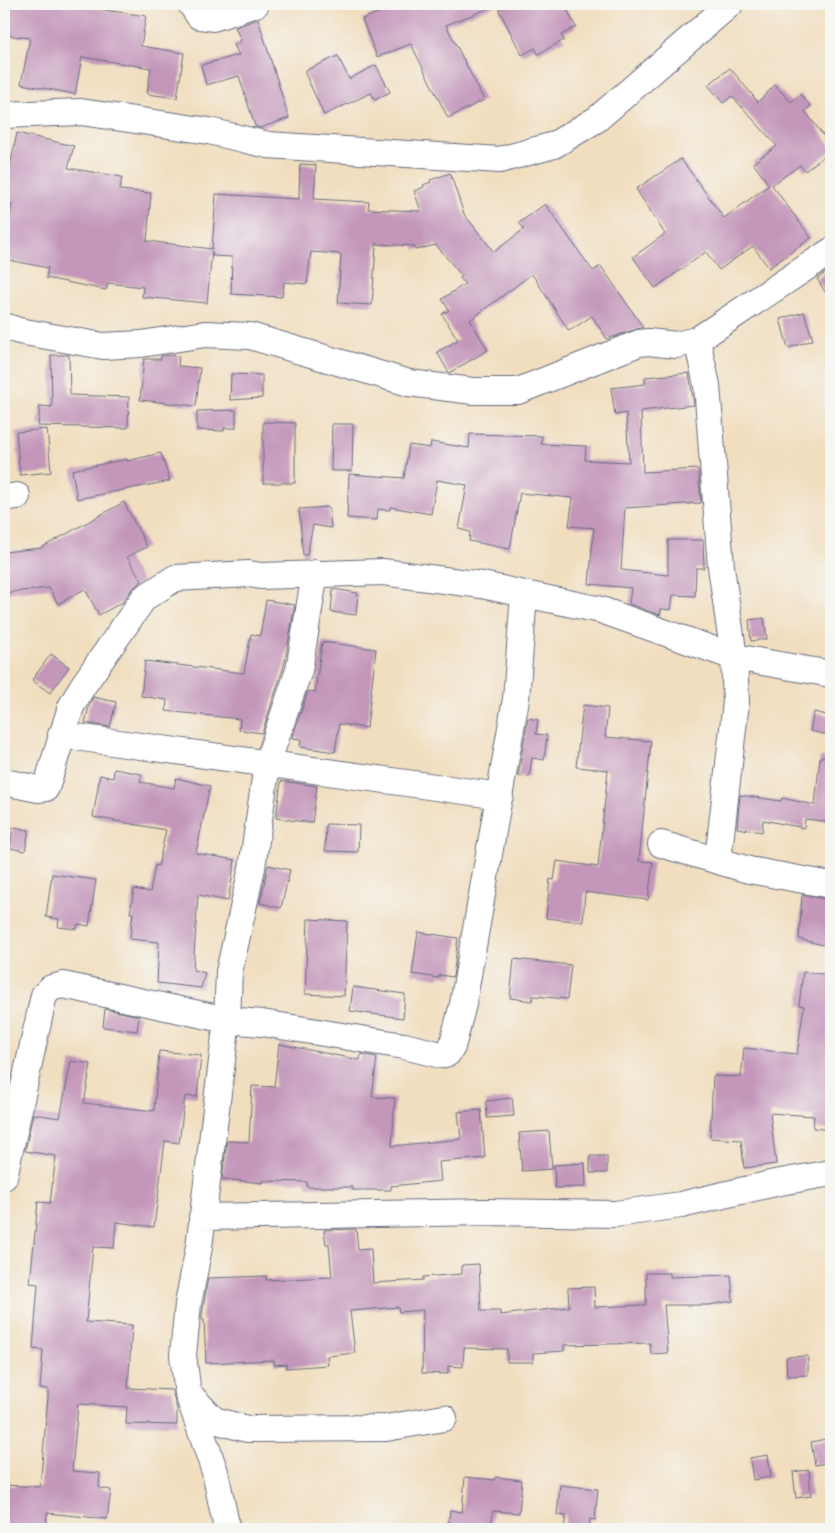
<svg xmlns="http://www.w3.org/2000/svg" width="835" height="1533" font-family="'Comic Neue',sans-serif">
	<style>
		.building { fill: #c396ba }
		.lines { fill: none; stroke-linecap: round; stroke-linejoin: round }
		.minor-casing { stroke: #666c80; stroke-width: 28 }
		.minor { stroke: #fff; stroke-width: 26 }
	</style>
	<rect width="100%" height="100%" fill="#f6f6f2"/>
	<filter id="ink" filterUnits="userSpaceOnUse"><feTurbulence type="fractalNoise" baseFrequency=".02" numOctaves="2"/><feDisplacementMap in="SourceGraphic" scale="10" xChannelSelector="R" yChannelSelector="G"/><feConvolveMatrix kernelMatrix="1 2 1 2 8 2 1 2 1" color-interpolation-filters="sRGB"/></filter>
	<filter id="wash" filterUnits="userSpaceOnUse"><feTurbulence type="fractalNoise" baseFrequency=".0096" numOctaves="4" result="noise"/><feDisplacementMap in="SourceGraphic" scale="20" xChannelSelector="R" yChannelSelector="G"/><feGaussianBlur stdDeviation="1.12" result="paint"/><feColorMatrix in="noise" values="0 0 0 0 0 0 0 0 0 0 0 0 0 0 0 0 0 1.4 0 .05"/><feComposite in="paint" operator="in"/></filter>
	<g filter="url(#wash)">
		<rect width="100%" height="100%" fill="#f1debf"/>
		<g id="blocks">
			<path class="building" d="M 4,4 L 91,4 L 91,8 L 146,16 L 141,46 L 184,53 L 177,98 L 147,94 L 151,68 L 82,57 L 75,94 L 21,84 L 30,38 L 4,35 Z
				M 401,4 L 495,4 L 495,6 L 446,25 L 484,100 L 448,118 L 411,44 L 377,57 L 362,19 Z
				M 511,4 L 564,4 L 576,27 L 561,35 L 564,40 L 538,54 L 535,48 L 522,55 L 499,10 Z
				M 258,19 L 289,118 L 260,128 L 255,126 L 239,76 L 206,85 L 201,65 L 239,55 L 234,45 L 241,41 L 235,27 Z
				M 338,56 L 349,79 L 376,65 L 390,92 L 375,100 L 371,93 L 324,115 L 304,71 Z
				M 730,68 L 758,102 L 775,85 L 791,102 L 800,94 L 811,106 L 805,111 L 831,146 L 831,151 L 805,171 L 800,165 L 772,185 L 811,238 L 769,268 L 753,246 L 719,270 L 706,252 L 655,288 L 633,257 L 665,234 L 636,189 L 681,159 L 724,218 L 769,185 L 753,163 L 777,146 L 732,96 L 723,103 L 708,85 Z
				M 17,133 L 74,146 L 68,168 L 122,177 L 120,190 L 151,193 L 147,241 L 212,249 L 216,194 L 299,199 L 300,164 L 316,165 L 314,199 L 369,202 L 368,209 L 421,211 L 414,191 L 424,187 L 423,185 L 431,182 L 430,180 L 450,173 L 464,214 L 494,252 L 524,229 L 519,223 L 545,204 L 593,271 L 601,266 L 643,327 L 607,339 L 592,316 L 569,331 L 532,274 L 470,320 L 488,350 L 449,373 L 437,352 L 458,340 L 442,314 L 449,310 L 442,299 L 465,284 L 460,278 L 462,276 L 436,245 L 415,250 L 414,246 L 376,244 L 372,305 L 338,303 L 341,254 L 311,252 L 307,284 L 284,282 L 282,297 L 231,294 L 232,257 L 212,256 L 212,251 L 207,303 L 142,297 L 143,287 L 108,283 L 106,290 L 46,278 L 48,268 L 4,259 L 12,204 L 4,202 L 4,195 Z
				M 831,269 L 831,301 L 817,279 Z
				M 804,312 L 813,340 L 788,348 L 780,319 Z
				M 51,355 L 69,355 L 70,395 L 129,397 L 128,428 L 38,426 L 40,406 L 52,407 Z
				M 169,355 L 179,356 L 178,366 L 200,368 L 196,406 L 140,400 L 144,359 L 161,359 L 161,356 Z
				M 689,373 L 694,405 L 641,411 L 643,472 L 698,469 L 701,503 L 625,508 L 621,570 L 668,575 L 668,540 L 703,540 L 704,568 L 696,568 L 695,596 L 673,595 L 671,610 L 661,609 L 660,615 L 629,604 L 631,588 L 589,584 L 594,528 L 569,526 L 573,498 L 520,493 L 510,549 L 469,541 L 470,532 L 459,529 L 467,485 L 437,480 L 431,514 L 390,507 L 390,510 L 378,509 L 377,520 L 347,518 L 349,474 L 404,478 L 409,445 L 430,448 L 431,442 L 469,448 L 470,434 L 542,436 L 541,444 L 586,446 L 585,460 L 629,462 L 626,413 L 615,415 L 611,388 L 645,384 L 645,377 Z
				M 231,374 L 262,375 L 262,398 L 230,400 Z
				M 236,410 L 236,428 L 224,428 L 224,431 L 197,430 L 197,411 Z
				M 263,422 L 295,423 L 295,483 L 263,483 Z
				M 332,424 L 353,424 L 352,471 L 331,471 Z
				M 47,429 L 51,472 L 20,475 L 16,432 Z
				M 161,453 L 170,481 L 77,499 L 72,470 L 127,459 L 127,461 Z
				M 124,502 L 147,547 L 127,557 L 142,581 L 132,589 L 123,602 L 99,615 L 85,589 L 58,604 L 49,588 L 4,593 L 4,552 L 41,548 Z
				M 329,507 L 331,528 L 313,525 L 307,555 L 303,555 L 299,509 Z
				M 333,589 L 358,593 L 356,615 L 331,612 Z
				M 266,600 L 295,605 L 284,666 L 262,733 L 239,730 L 240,719 L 166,711 L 167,700 L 141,696 L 145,661 L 244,673 L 251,634 L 260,636 Z
				M 764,618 L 767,639 L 751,641 L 749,620 Z
				M 322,642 L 376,649 L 367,728 L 339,724 L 335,752 L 300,747 L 301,739 L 292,738 L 308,691 L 315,692 Z
				M 51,654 L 69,667 L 50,693 L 32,680 Z
				M 93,697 L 116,702 L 110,727 L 85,723 L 89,706 Z
				M 583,705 L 608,708 L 605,737 L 651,741 L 639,861 L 653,862 L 648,900 L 585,892 L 583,922 L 546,918 L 550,879 L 554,880 L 557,861 L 598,867 L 608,770 L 576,767 Z
				M 814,712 L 831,716 L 828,735 L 810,731 Z
				M 528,718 L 538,720 L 536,734 L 547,735 L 544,760 L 532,758 L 529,777 L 518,776 Z
				M 820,757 L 831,757 L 831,822 L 805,819 L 804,828 L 763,820 L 762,832 L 737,828 L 740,795 L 781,801 L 782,798 L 815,805 Z
				M 114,769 L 142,774 L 140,782 L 174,788 L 176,778 L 210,786 L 196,853 L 235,860 L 228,901 L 198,895 L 193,970 L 205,973 L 201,988 L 157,983 L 159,942 L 130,939 L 133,913 L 130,913 L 134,889 L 150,892 L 155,865 L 158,866 L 166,830 L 93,817 L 100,775 L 113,778 Z
				M 281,781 L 317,786 L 312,823 L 276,818 Z
				M 326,824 L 359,825 L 358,852 L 325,851 Z
				M 13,827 L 29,830 L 25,851 L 10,848 Z
				M 268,865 L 290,870 L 281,908 L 260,903 Z
				M 52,874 L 96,880 L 89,926 L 78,924 L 77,929 L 58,927 L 59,919 L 46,917 Z
				M 802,895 L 831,900 L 831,947 L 799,939 Z
				M 308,919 L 347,921 L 344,996 L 305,994 Z
				M 418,932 L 458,938 L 453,977 L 439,975 L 439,978 L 412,974 Z
				M 514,959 L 571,965 L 567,999 L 533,996 L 532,1001 L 510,998 Z
				M 803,972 L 831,975 L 831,1130 L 813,1128 L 814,1116 L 770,1113 L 776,1164 L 744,1168 L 741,1140 L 710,1138 L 713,1076 L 741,1077 L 744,1048 L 797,1054 L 804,1006 L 799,1005 Z
				M 353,987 L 405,994 L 403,1018 L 350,1011 Z
				M 105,1009 L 139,1016 L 137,1031 L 103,1027 Z
				M 279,1044 L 360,1060 L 361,1054 L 377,1057 L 372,1097 L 395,1098 L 392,1146 L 461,1139 L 458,1112 L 481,1110 L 485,1158 L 439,1162 L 441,1181 L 391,1186 L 391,1190 L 352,1190 L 352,1187 L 307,1187 L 307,1182 L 263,1181 L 263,1183 L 222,1179 L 227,1141 L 249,1142 L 252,1086 L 274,1087 Z
				M 159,1051 L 201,1055 L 197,1097 L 185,1096 L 179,1143 L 165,1141 L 154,1227 L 116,1222 L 114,1248 L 93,1247 L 86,1322 L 132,1325 L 128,1388 L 172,1390 L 177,1409 L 177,1425 L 126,1424 L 127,1407 L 78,1404 L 72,1471 L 100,1473 L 99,1488 L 111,1490 L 107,1519 L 47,1513 L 46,1529 L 4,1529 L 4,1485 L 40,1487 L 48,1397 L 48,1389 L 40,1389 L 43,1350 L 33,1349 L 38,1284 L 30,1283 L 38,1202 L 50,1203 L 56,1156 L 25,1151 L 33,1114 L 60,1118 L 71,1061 L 91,1064 L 84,1103 L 154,1111 Z
				M 512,1098 L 514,1116 L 487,1118 L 486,1101 Z
				M 549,1131 L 552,1169 L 522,1171 L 519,1133 Z
				M 590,1156 L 607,1156 L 607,1173 L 590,1173 Z
				M 585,1163 L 586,1187 L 555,1188 L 554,1165 Z
				M 356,1229 L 358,1250 L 371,1249 L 373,1283 L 423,1280 L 423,1277 L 462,1274 L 462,1265 L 479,1264 L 481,1311 L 500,1311 L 500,1315 L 569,1307 L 568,1288 L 594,1287 L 595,1307 L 646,1305 L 646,1273 L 670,1273 L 670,1277 L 731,1275 L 733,1301 L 708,1305 L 664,1305 L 668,1353 L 651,1354 L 650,1343 L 564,1345 L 564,1351 L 533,1353 L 533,1362 L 507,1362 L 507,1349 L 464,1348 L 463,1367 L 448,1366 L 448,1374 L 422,1373 L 423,1310 L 399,1312 L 398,1307 L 350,1311 L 355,1353 L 327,1356 L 328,1365 L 286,1368 L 286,1364 L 274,1365 L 274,1360 L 206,1363 L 204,1320 L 202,1320 L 202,1315 L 208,1278 L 266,1276 L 266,1280 L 332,1277 L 329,1244 L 326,1244 L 324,1230 Z
				M 808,1356 L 808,1375 L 787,1376 L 786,1357 Z
				M 831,1438 L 831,1462 L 815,1465 L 811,1442 Z
				M 768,1455 L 771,1477 L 753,1480 L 750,1458 Z
				M 809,1470 L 811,1496 L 796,1498 L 793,1472 Z
				M 465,1477 L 495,1480 L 495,1477 L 522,1480 L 519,1513 L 493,1511 L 491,1529 L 448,1529 L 450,1510 L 462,1512 Z
				M 560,1485 L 598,1489 L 595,1520 L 590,1519 L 589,1529 L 564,1529 L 566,1516 L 557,1515 Z"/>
		</g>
	</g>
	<g filter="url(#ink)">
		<use href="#blocks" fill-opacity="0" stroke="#666c80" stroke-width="1"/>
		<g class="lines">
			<g class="minor-casing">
				<path id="minor" d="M 191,4 L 199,16 L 213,18 L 256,4
					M 4,115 L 81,112 L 209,131 L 268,145 L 500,160 L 554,145 L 597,119 L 730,4
					M 4,326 L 19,331 L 103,346 L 141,344 L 205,334 L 250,336 L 409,383 L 473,391 L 518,391 L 639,343 L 648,342 L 676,345 L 697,340 L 831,251
					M 697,340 L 707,385 L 721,567 L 734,657 L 736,702 L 718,860
					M 4,498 L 17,496
					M 61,735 L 500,796
					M 4,782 L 38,789 L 46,788 L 71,707 L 82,687 L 144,598 L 175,578 L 249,574 L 261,576 L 383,572 L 482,585 L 601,610 L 734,657 L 831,674
					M 661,844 L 749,870 L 831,885
					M 4,1177 L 44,995 L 51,988 L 63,985 L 227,1020 L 262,1023 L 404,1046 L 441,1055 L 448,1053 L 452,1047 L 463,1004 L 516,699 L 524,595
					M 202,1217 L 487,1212 L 615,1214 L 681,1205 L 775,1183 L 831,1173
					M 190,1395 L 214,1420 L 247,1429 L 386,1428 L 444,1418
					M 227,1529 L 215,1472 L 188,1394 L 183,1355 L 188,1304 L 199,1247 L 227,1020 L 229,972 L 252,868 L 267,764 L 299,670 L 315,573"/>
			</g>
			<use href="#minor" class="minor"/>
		</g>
	</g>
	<rect width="835" height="1533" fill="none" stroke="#f6f6f2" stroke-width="20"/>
</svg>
